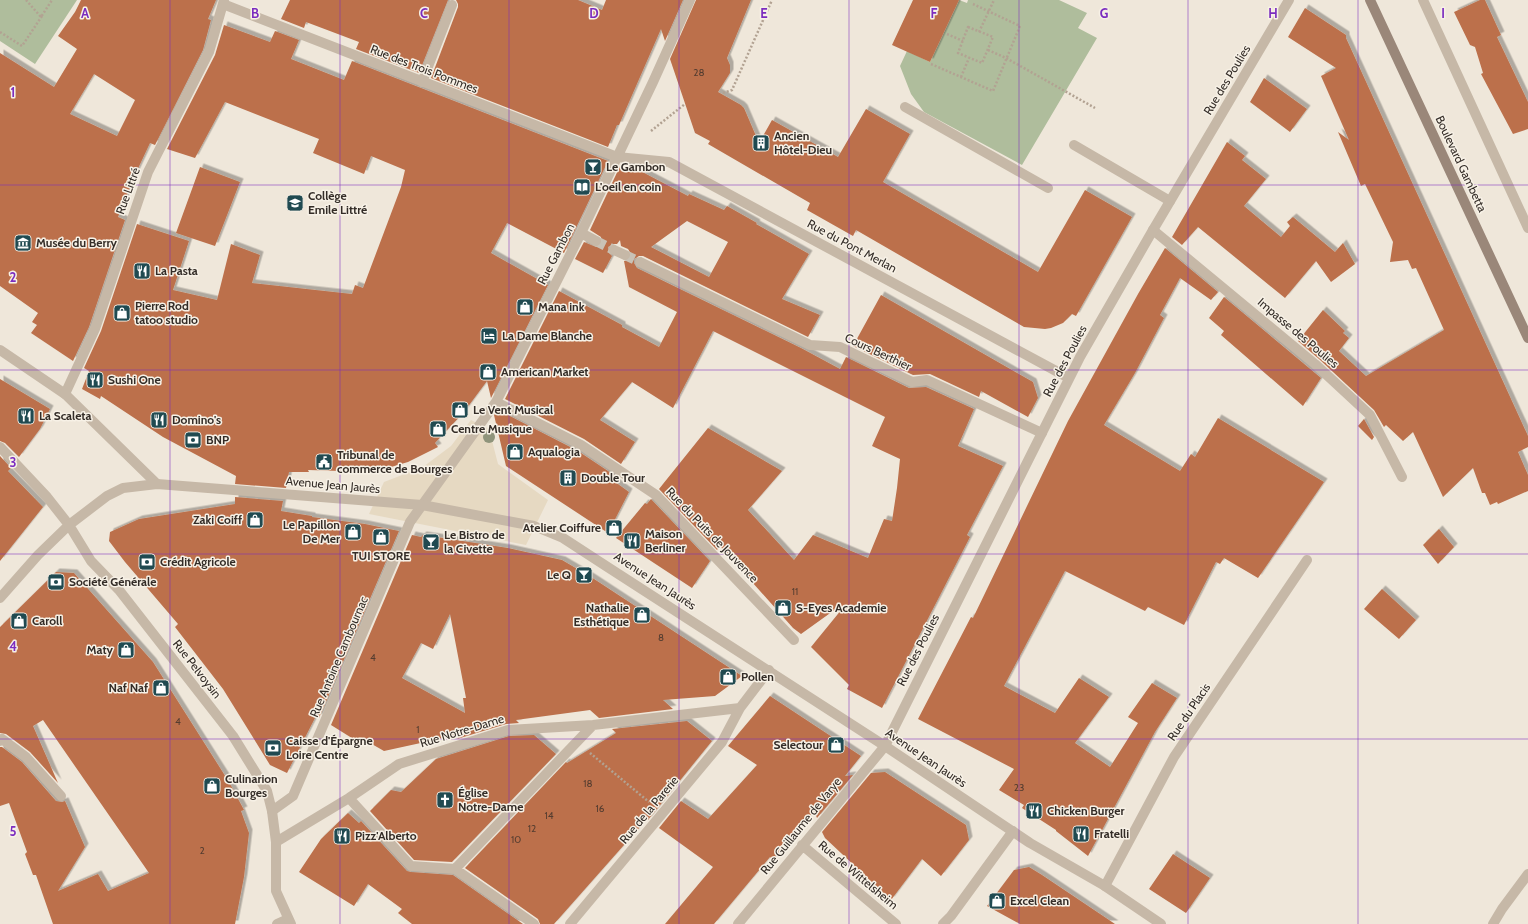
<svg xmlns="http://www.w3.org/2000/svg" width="1528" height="924" font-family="Cabin,sans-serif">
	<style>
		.green { fill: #afbd9c }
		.plaza { fill: #e6d9c2 }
		.building { fill: #bc704b; fill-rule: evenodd; filter: url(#shadow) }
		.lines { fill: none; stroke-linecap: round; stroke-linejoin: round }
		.pedestrian-tunnel { stroke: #c9c2b6; stroke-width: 10; stroke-dasharray: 10 5; stroke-linecap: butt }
		.path { stroke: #b2a292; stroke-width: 2.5; stroke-dasharray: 2 2; stroke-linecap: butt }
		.service { stroke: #c6b8a7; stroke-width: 10 }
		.pedestrian { stroke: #c6b8a7; stroke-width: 10 }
		.minor { stroke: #c6b8a7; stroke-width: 10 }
		.tertiary { stroke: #c6b8a7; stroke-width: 10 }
		.secondary { stroke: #9a8779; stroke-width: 10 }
		.tree { fill: #8f947b }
		.grid { fill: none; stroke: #7b2cbf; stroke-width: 1; stroke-opacity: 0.55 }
		.labels { text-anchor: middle; stroke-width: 3; stroke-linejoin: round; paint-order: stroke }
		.number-label { font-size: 10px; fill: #553d30 }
		.street-label { font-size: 12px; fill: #332c27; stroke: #f7f1e6 }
		.poi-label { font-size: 12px; font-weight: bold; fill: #332c27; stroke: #f7f1e6; text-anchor: start }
		.grid-label { font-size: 13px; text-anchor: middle; font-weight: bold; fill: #7b2cbf; stroke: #f7f1e6; stroke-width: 3; stroke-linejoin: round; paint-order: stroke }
	</style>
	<defs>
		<filter id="shadow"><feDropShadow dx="3.5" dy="-3.5" stdDeviation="0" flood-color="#0004"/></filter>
	</defs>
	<rect width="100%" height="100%" fill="#efe7da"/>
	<path class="green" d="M 0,0 L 77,0 L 35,64 L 0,41 Z
		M 959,0 L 967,3 L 968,0 L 1059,0 L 1087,13 L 1078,28 L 1097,38 L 1022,165 L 924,112 L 911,94 L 900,66 L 907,51 L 930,62 Z"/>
	<path class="plaza" d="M 471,420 L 489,429 L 498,464 L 548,500 L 526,545 L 369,514 L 384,482 L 423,467 L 451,446 Z"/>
	<path class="building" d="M 81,0 L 216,0 L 208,19 L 211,20 L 203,50 L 155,145 L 150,143 L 135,175 L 118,217 L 125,220 L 89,327 L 73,361 L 31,333 L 37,325 L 32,322 L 38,313 L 0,286 L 0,53 L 54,87 L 77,49 L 58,36 L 75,12 ZM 94,74 L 135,100 L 117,136 L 70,114 Z
		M 290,0 L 448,0 L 419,73 L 356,49 L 359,42 L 306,22 L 304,28 L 281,19 Z
		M 456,0 L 578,0 L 602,10 L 606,0 L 683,0 L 665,41 L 661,29 L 619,125 L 617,125 L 608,147 L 431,78 L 458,7 L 458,4 Z
		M 696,0 L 751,0 L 727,58 L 730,65 L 730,73 L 718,92 L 741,105 L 744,108 L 759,143 L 772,120 L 838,157 L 866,109 L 910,134 L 883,182 L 1038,272 L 1085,190 L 1132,217 L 1076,316 L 1072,314 L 1063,323 L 1051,328 L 1045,329 L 1024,327 L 856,230 L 853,236 L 807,210 L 810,203 L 708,144 L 710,141 L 695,133 L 670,59 Z
		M 913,0 L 959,0 L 930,62 L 892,45 Z
		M 1480,0 L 1485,0 L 1501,35 L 1497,37 L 1528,102 L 1528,129 L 1513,134 L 1481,74 L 1483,73 L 1475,47 L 1470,45 L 1454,12 Z
		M 1305,8 L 1346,35 L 1346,38 L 1528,436 L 1528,447 L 1518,452 L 1528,475 L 1528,491 L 1498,504 L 1497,502 L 1490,505 L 1485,493 L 1482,493 L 1473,468 L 1443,497 L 1413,432 L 1403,441 L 1386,425 L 1384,427 L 1374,410 L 1319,359 L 1298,341 L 1323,310 L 1345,331 L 1343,333 L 1349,338 L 1339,351 L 1366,376 L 1444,330 L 1416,268 L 1412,269 L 1408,260 L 1390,262 L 1393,242 L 1365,184 L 1361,186 L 1338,132 L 1349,140 L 1321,76 L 1336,68 L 1288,37 Z
		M 224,25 L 270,42 L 275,31 L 299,40 L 291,59 L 344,80 L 352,61 L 608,161 L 564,253 L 507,223 L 491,253 L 548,285 L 491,398 L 487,381 L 464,412 L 435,443 L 438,447 L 408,462 L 374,472 L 308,470 L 309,472 L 289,472 L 286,488 L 235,484 L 236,476 L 163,437 L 101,396 L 100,399 L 82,389 L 89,371 L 84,368 L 101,331 L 137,224 L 189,241 L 173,290 L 217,300 L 231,244 L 260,255 L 252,283 L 352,294 L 355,285 L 363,288 L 401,187 L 405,170 L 371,156 L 364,174 L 313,153 L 319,139 L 225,102 L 195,158 L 167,149 L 215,55 Z
		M 1264,78 L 1307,109 L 1290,132 L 1250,102 Z
		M 1227,142 L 1245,156 L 1242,160 L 1266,179 L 1244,206 L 1281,237 L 1290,226 L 1287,222 L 1293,217 L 1335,252 L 1343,243 L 1355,264 L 1331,282 L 1316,261 L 1285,298 L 1198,227 L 1182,245 L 1172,237 Z
		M 621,164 L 629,165 L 688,196 L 689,194 L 724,210 L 727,206 L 757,223 L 756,224 L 809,254 L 782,299 L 820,315 L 808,337 L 643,256 L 639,256 L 634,259 L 634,263 L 637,268 L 801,348 L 840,369 L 846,357 L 909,388 L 926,387 L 974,409 L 958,446 L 1003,466 L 967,535 L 970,537 L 882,708 L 847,689 L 849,685 L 811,647 L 842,609 L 840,606 L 801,634 L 793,628 L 720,546 L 717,550 L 659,489 L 708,428 L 782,471 L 748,510 L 794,560 L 813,535 L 868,558 L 884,519 L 892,521 L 897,488 L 900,459 L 872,446 L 885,417 L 713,331 L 673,408 L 632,382 L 600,420 L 635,442 L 621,464 L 584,439 L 505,399 L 559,291 L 622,325 L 622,327 L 659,347 L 677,312 L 629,287 L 624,261 L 629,260 L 631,254 L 628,249 L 621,246 L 620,240 L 617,244 L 613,244 L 608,247 L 609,253 L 612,256 L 603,273 L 575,259 L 584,242 L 596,247 L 602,244 L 601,237 L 590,230 ZM 687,221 L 728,242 L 709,277 L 651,247 Z
		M 200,167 L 240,182 L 215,246 L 176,233 Z
		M 1165,248 L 1218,292 L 1211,300 L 1180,278 L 1160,315 L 1164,318 L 1135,373 L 1104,425 L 1180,471 L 1191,454 L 1195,457 L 1218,418 L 1324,482 L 1258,578 L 1224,558 L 1220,564 L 1216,562 L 1184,625 L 1148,607 L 1145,611 L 1065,571 L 1004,686 L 1055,713 L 1079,678 L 1109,697 L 1075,743 L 1110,767 L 1138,723 L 1128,717 L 1152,683 L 1177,698 L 1155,732 L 1088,856 L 1056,831 L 1056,830 L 1022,808 L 1024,805 L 999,790 L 1014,769 L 918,719 L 971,617 L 973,618 L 1068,421 L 1138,294 Z
		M 881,295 L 1033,382 L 1038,398 L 1028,417 L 981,391 L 979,397 L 930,374 L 913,375 L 853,346 Z
		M 1224,297 L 1321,378 L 1303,406 L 1221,335 L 1224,331 L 1209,318 Z
		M 0,379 L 50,409 L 40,429 L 19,457 L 5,443 L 0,441 Z
		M 498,410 L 578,451 L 614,475 L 611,479 L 629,492 L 608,533 L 506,466 L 494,415 Z
		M 1364,419 L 1374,437 L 1372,440 L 1358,426 Z
		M 0,456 L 11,468 L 8,471 L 43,507 L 0,561 Z
		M 235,497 L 283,501 L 281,511 L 312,516 L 312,517 L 365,524 L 399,531 L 319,718 L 316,716 L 287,773 L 270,765 L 223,689 L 175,627 L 178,624 L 125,562 L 109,541 L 110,532 L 139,519 L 235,504 Z
		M 651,499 L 710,561 L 692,588 L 616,538 L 645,503 L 647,504 Z
		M 1439,529 L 1454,547 L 1438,564 L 1423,545 Z
		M 412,535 L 421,537 L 423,535 L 430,536 L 508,548 L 562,560 L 591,577 L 742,676 L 715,696 L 663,700 L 673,709 L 599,718 L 590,710 L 516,720 L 519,723 L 506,724 L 457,739 L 462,734 L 384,751 L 363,739 L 355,740 L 331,725 ZM 450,614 L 466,698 L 463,698 L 465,713 L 402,678 L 421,643 L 433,649 Z
		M 56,572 L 74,573 L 153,662 L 229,782 L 244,810 L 241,811 L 249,833 L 244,877 L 235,924 L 53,924 L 36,875 L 33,875 L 25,854 L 27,852 L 9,803 L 0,806 L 0,747 L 2,747 L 22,762 L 56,801 L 62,802 L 65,801 L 85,847 L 58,891 L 98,874 L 108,891 L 149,873 L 43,720 L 33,726 L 58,783 L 30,752 L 6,734 L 0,733 L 0,627 Z
		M 1382,589 L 1416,620 L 1399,639 L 1364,609 Z
		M 770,696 L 861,756 L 845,776 L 853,775 L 817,818 L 814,811 L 773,860 L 770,857 L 714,924 L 665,924 L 713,867 L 659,828 L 681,801 L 708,819 L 757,765 L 728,746 Z
		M 687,721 L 712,741 L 648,820 L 647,819 L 554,924 L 540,924 L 538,919 L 465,868 L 566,762 L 567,763 L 616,733 L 612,729 Z
		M 534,735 L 556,754 L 452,862 L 414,860 L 370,811 L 391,790 L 401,792 L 436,759 L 509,736 Z
		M 885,772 L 966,825 L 969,840 L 941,876 L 922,859 L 891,900 L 825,838 L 822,832 L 871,773 Z
		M 348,813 L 359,823 L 361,821 L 407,871 L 411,872 L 453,875 L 523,924 L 412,924 L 398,913 L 402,909 L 368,884 L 354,906 L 299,872 L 321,839 Z
		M 1173,854 L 1210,878 L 1186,913 L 1149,889 Z
		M 1029,867 L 1042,875 L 1115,924 L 1020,924 L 987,906 L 1014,870 Z"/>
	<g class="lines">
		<path class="pedestrian-tunnel" d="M 596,241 L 614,250
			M 625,255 L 640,262"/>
		<path class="path" d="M 26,0 L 41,17 L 52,0
			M 968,27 L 993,37 L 982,63 L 958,53 Z
			M 0,32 L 22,46 L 42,16
			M 979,32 L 994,0
			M 947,34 L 963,41
			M 988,50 L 1006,58 L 1095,108
			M 931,64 L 993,91 L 1020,26 L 973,4
			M 961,77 L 969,58
			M 723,93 L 732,90 L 772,0
			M 651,131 L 685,104
			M 590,753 L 649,802"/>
		<path class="service" d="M 1423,0 L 1528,228
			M 905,107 L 1048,188
			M 1074,145 L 1170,201
			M 1153,230 L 1315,364 L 1370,415 L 1402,477
			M 0,350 L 65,394
			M 1493,924 L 1502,909 L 1528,874"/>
		<path class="pedestrian" d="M 581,233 L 596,241
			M 614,250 L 625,255
			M 640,262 L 810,345 L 840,347 L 912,382 L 927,380 L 1042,433
			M 277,924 L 288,919"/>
		<path class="minor" d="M 223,4 L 617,157 L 669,162 L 1069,378
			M 422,82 L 452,5
			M 496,402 L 581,445 L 656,495 L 794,640
			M 0,447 L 47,497 L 69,525 L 38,555 L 0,598
			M 157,484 L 65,394 L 95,329 L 148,172 L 209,52 L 224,0
			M 0,741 L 2,739 L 26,757 L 61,796
			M 349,798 L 411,866 L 455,869 L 593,725
			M 272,811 L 293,796 L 410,522 L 496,402 L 581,233 L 653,82 L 690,0
			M 276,842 L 349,798 L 399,764 L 508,730 L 593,725 L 740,708
			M 802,845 L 896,924
			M 455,869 L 534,924
			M 1105,886 L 1174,757 L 1307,560
			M 570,924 L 722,742 L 740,708 L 769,670
			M 738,924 L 885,746 L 1080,357 L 1153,230 L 1289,0
			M 943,924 L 951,916 L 1013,831"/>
		<path class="tertiary" d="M 291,924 L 276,891 L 276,842 L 272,811 L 267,791 L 233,736 L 119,590 L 91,561 L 69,525 L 107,496 L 123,488 L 157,484 L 422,505 L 534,526 L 563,538 L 606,566 L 885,746 L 1030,843 L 1105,886 L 1161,924"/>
		<path class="secondary" d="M 1370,0 L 1528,338"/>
	</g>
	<circle class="tree" cx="489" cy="437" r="6"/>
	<path class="grid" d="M 170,0 L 170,924M 340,0 L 340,924M 509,0 L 509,924M 679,0 L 679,924M 849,0 L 849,924M 1019,0 L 1019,924M 1188,0 L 1188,924M 1358,0 L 1358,924M 0,185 L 1528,185M 0,370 L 1528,370M 0,554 L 1528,554M 0,739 L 1528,739"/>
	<defs>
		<g id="building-square" transform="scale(0.9)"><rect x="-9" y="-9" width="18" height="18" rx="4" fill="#204a51" stroke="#f7f1e6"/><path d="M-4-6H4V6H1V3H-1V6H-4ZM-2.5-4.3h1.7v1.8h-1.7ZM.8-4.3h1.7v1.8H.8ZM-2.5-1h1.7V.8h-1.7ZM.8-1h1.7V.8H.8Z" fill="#fff"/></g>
		<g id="bar-square" transform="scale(0.9)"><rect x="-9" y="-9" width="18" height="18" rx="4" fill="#204a51" stroke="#f7f1e6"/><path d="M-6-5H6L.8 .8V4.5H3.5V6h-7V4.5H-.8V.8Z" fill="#fff"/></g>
		<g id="library-square" transform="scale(0.9)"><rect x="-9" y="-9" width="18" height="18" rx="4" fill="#204a51" stroke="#f7f1e6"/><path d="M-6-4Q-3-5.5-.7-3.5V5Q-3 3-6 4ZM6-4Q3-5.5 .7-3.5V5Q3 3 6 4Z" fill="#fff"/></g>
		<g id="school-square" transform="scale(0.9)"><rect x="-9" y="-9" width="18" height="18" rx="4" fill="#204a51" stroke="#f7f1e6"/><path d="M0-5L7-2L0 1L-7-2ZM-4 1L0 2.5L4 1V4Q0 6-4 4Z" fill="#fff"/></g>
		<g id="museum-square" transform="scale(0.9)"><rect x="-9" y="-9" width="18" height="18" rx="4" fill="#204a51" stroke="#f7f1e6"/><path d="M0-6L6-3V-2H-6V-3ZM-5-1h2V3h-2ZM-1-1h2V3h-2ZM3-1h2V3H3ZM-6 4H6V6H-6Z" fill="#fff"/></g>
		<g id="restaurant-square" transform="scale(0.9)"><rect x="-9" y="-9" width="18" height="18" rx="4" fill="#204a51" stroke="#f7f1e6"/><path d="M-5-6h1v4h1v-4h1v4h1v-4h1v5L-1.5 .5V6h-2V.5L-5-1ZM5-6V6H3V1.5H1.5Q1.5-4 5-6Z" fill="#fff"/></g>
		<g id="shop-square" transform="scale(0.9)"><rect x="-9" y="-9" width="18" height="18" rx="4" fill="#204a51" stroke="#f7f1e6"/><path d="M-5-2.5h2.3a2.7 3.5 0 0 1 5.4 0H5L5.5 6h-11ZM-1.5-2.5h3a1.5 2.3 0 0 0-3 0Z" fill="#fff"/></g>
		<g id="hotel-square" transform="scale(0.9)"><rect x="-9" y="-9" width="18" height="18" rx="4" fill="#204a51" stroke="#f7f1e6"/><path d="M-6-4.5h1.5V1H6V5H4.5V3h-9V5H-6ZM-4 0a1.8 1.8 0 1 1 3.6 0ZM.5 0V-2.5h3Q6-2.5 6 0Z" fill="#fff"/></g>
		<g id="bank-square" transform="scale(0.9)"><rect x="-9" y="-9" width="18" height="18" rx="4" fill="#204a51" stroke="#f7f1e6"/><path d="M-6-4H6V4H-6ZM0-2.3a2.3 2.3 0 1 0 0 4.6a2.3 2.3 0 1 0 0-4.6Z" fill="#fff"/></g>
		<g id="civic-square" transform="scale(0.9)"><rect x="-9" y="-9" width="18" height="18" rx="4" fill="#204a51" stroke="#f7f1e6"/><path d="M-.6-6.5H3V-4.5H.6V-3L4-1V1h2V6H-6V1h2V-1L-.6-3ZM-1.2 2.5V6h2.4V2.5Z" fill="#fff"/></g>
		<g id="church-square" transform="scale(0.9)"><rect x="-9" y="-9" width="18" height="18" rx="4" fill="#204a51" stroke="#f7f1e6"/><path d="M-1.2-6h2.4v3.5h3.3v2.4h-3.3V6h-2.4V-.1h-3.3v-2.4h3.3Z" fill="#fff"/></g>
	</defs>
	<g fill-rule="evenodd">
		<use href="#building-square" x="761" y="143"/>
		<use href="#bar-square" x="593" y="167"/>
		<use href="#library-square" x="582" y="187"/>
		<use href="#school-square" x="295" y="203"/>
		<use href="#museum-square" x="23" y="243"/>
		<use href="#restaurant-square" x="142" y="271"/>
		<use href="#shop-square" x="525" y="307"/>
		<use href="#shop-square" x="122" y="313"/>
		<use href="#hotel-square" x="489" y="336"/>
		<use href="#shop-square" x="488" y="372"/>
		<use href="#restaurant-square" x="95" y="380"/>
		<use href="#shop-square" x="460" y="410"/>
		<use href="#restaurant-square" x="26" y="416"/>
		<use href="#restaurant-square" x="159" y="420"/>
		<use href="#shop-square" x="438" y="429"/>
		<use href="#bank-square" x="193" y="440"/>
		<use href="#shop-square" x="515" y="452"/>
		<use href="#civic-square" x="324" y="462"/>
		<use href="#building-square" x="568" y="478"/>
		<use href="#shop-square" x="255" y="520"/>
		<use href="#shop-square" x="614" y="528"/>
		<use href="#shop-square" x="353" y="532"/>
		<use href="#shop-square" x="381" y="537"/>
		<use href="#restaurant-square" x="632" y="541"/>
		<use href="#bar-square" x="431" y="542"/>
		<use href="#bank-square" x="147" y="562"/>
		<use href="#bar-square" x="584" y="575"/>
		<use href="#bank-square" x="56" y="582"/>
		<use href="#shop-square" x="783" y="608"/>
		<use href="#shop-square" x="642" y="615"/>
		<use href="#shop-square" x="19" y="621"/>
		<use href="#shop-square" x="126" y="650"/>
		<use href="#shop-square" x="728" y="677"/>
		<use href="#shop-square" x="161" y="688"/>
		<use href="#shop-square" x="836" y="745"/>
		<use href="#bank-square" x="273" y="748"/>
		<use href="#shop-square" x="212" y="786"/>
		<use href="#church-square" x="445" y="800"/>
		<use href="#restaurant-square" x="1034" y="811"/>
		<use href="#restaurant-square" x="1081" y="834"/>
		<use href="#restaurant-square" x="342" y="836"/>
		<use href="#shop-square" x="997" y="901"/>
	</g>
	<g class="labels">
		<g class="number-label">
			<text x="699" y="76">28</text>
			<text x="795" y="595">11</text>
			<text x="661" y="641">8</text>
			<text x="373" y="661">4</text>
			<text x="178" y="725">4</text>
			<text x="418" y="733">1</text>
			<text x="588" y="787">18</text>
			<text x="1019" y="791">23</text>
			<text x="600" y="812">16</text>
			<text x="549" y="819">14</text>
			<text x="532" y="832">12</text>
			<text x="516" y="843">10</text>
			<text x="202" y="854">2</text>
		</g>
		<g class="street-label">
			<text transform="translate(424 69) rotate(21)" y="4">Rue des Trois Pommes</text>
			<text transform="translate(1227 80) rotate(-59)" y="4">Rue des Poulies</text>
			<text transform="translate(1461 164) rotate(65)" y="4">Boulevard Gambetta</text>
			<text transform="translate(128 191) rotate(-70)" y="4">Rue Littré</text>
			<text transform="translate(852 246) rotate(28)" y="4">Rue du Pont Merlan</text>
			<text transform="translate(556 254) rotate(-63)" y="4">Rue Gambon</text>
			<text transform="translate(1298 333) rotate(40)" y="4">Impasse des Poulies</text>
			<text transform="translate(878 352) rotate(25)" y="4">Cours Berthier</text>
			<text transform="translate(1065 361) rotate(-62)" y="4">Rue des Poulies</text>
			<text transform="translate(333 485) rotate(5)" y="4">Avenue Jean Jaurès</text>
			<text transform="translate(712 535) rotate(46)" y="4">Rue du Puits de Jouvence</text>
			<text transform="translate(655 581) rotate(33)" y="4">Avenue Jean Jaurès</text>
			<text transform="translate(918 650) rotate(-63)" y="4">Rue des Poulies</text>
			<text transform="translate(339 657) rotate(-67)" y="4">Rue Antoine Cambournac</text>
			<text transform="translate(197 669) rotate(52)" y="4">Rue Pelvoysin</text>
			<text transform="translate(1189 712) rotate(-56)" y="4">Rue du Placis</text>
			<text transform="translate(462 731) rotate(-17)" y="4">Rue Notre-Dame</text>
			<text transform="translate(926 758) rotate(34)" y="4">Avenue Jean Jaurès</text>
			<text transform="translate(649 810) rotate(-50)" y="4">Rue de la Parerie</text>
			<text transform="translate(801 826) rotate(-51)" y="4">Rue Guillaume de Varye</text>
			<text transform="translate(858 875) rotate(40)" y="4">Rue de Wittelsheim</text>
		</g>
		<g class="poi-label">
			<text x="774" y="140">Ancien<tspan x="774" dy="14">Hôtel-Dieu</tspan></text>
			<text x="606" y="171">Le Gambon</text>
			<text x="595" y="191">L'oeil en coin</text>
			<text x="308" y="200">Collège<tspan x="308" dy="14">Emile Littré</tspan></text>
			<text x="36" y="247">Musée du Berry</text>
			<text x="155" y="275">La Pasta</text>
			<text x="135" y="310">Pierre Rod<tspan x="135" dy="14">tatoo studio</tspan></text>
			<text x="538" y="311">Mana ink</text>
			<text x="502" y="340">La Dame Blanche</text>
			<text x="501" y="376">American Market</text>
			<text x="108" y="384">Sushi One</text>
			<text x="473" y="414">Le Vent Musical</text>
			<text x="39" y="420">La Scaleta</text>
			<text x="172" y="424">Domino's</text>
			<text x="451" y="433">Centre Musique</text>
			<text x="206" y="444">BNP</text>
			<text x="528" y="456">Aqualogia</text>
			<text x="337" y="459">Tribunal de<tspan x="337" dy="14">commerce de Bourges</tspan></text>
			<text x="581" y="482">Double Tour</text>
			<text x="242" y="524" text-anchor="end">Zaki Coiff</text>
			<text x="340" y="529" text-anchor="end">Le Papillon<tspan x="340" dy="14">De Mer</tspan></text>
			<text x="601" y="532" text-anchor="end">Atelier Coiffure</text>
			<text x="645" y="538">Maison<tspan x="645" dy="14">Berliner</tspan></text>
			<text x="444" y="539">Le Bistro de<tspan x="444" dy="14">la Civette</tspan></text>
			<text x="381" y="560" text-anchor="middle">TUI STORE</text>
			<text x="160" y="566">Crédit Agricole</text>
			<text x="571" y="579" text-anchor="end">Le Q</text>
			<text x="69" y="586">Société Générale</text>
			<text x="629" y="612" text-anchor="end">Nathalie<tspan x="629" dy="14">Esthétique</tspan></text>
			<text x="796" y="612">S-Eyes Academie</text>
			<text x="32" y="625">Caroll</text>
			<text x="113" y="654" text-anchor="end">Maty</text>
			<text x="741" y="681">Pollen</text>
			<text x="148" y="692" text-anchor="end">Naf Naf</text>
			<text x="286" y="745">Caisse d'Épargne<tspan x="286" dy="14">Loire Centre</tspan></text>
			<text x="823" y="749" text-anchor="end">Selectour</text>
			<text x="225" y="783">Culinarion<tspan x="225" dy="14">Bourges</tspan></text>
			<text x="458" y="797">Église<tspan x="458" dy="14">Notre-Dame</tspan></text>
			<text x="1047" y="815">Chicken Burger</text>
			<text x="1094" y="838">Fratelli</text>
			<text x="355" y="840">Pizz'Alberto</text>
			<text x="1010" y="905">Excel Clean</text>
		</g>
	</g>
	<g class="grid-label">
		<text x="85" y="18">A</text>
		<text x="255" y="18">B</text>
		<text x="424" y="18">C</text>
		<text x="594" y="18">D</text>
		<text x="764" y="18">E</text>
		<text x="934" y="18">F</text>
		<text x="1104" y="18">G</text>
		<text x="1273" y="18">H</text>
		<text x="1443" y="18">I</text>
		<text x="13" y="97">1</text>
		<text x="13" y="282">2</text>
		<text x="13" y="467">3</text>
		<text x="13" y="651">4</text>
		<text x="13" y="836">5</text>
	</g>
</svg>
